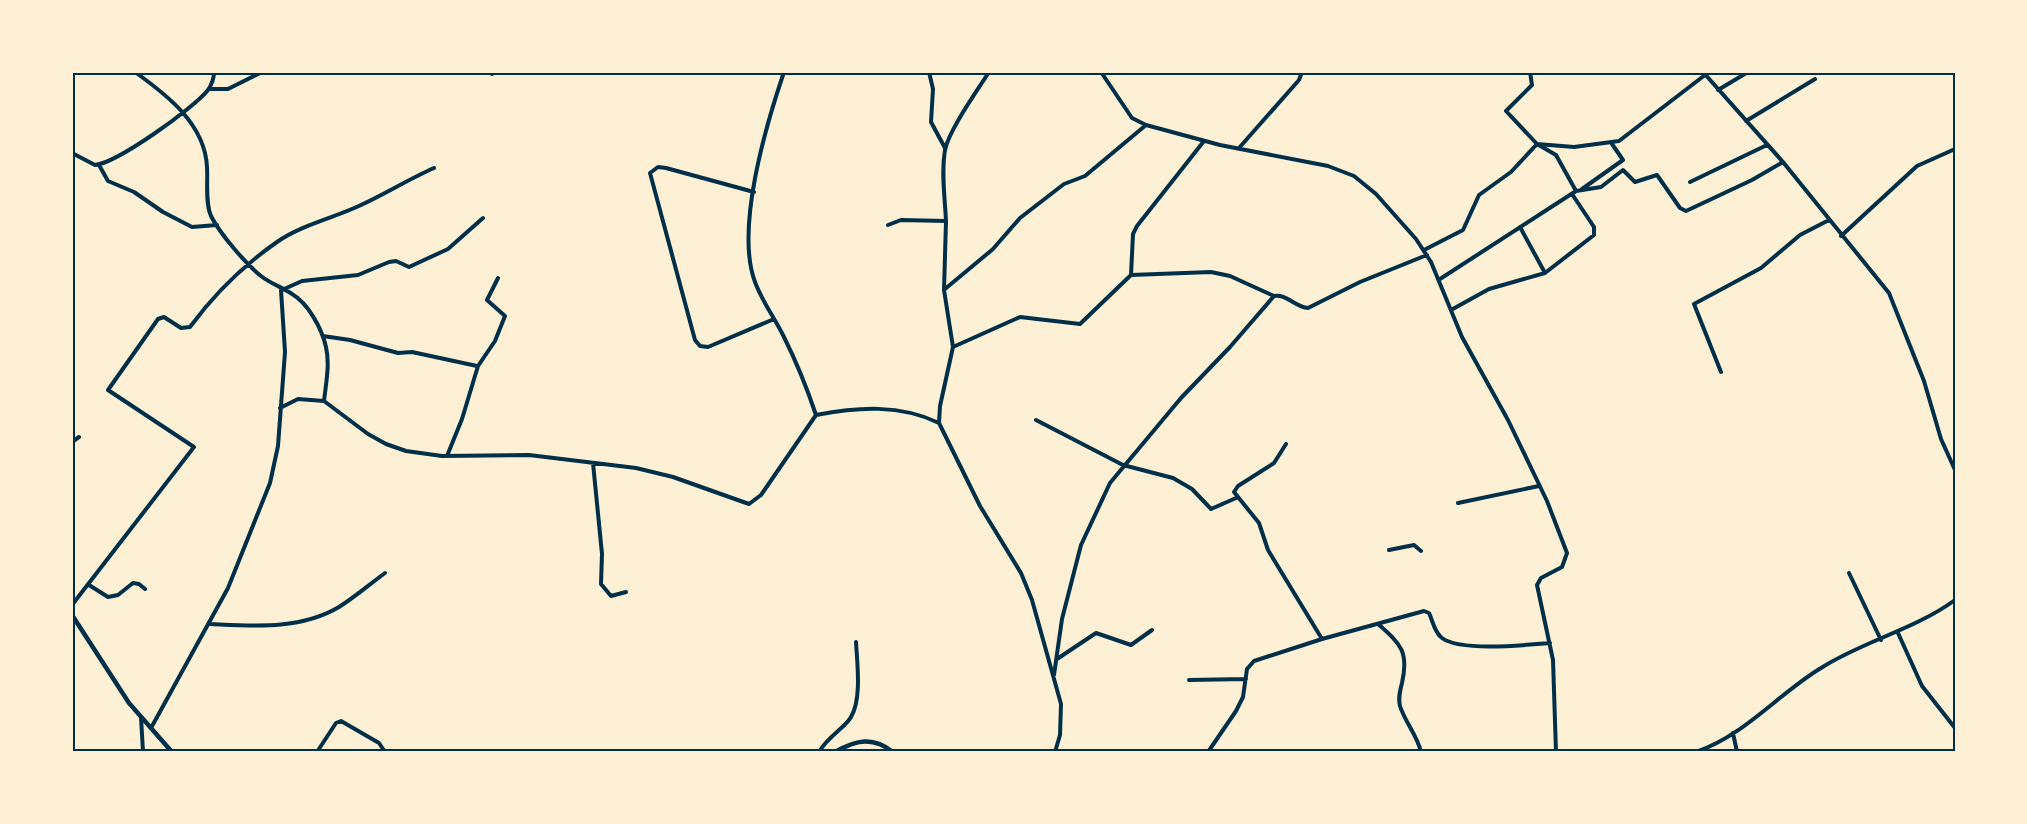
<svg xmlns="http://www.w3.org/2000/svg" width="2027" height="824" font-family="Overpass,sans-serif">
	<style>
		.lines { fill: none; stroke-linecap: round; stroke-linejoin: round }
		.minor { stroke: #003049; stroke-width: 4 }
		.tertiary { stroke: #003049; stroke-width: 4.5 }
		.neatline { fill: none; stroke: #003049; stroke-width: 2 }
	</style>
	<rect width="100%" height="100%" fill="#fdf0d5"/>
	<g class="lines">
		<path class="minor" d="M 135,72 C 167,95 205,124 207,167 C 208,181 205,203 211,216 C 220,234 246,264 261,276 C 271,284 282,287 292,294 C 308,303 322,329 326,347 C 330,364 326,383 324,401
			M 492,72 L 492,74
			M 784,72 C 766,125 735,229 755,282 C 762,301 774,317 783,335 C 796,361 807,388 816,415
			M 929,72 L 933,89 L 931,122 L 945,148
			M 1101,72 L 1132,118 L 1146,125 L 1220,145 L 1328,166 L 1354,176 L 1376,194 L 1416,239 L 1431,262 L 1462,337 L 1508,420 L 1547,501 L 1567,553 L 1562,567 L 1541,578 L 1537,585 L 1553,660 L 1556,752
			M 1530,72 L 1532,85 L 1506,111 L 1537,144 L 1556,155 L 1576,191
			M 1703,72 L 1783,162 L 1889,293 L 1924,381 L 1941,439 L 1955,470
			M 209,89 L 228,89 L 262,72
			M 1718,90 L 1748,72
			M 1746,121 L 1815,79
			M 1537,144 L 1574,147 L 1619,141 L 1705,75
			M 1239,148 L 1299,80 L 1302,72
			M 72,153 L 95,165 C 117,163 194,108 208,90 C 212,84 214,79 214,72
			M 99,165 L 108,181 L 134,192 L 163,212 L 192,227 L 217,225
			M 1690,182 L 1767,145
			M 1582,189 L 1623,160 L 1612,144
			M 754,192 L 666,168 L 658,167 L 650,173 L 695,340 L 700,346 L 708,347 L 774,319
			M 946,221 L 944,290 L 953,347 L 940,406 L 939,423 L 980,506 L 1021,573 L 1032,600 L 1061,704 L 1060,735 L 1055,752
			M 888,225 L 901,220 L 946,221 C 945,198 941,173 945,150 C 949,130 977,91 989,72
			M 1520,227 L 1545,273
			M 1841,236 L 1917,166 L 1955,149
			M 1424,250 L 1463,230 L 1479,195 L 1511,172 L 1537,144
			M 1131,275 L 1133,234 L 1137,226 L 1204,141
			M 1440,279 L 1576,191 L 1601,187 L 1623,170 L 1635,182 L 1657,175 L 1680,208 L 1686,211 L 1752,180 L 1783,162
			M 945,289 L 993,249 L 1020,218 L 1064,184 L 1085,176 L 1146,125
			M 282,290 L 302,281 L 358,275 L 389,262 L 396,261 L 409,267 L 448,249 L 483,218
			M 1451,310 L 1489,289 L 1545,273 L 1594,235 L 1594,227 L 1572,194
			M 323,336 L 350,340 L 398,353 L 412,352 L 477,366
			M 953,347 L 1020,317 L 1080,324 L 1131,275 L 1211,272 L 1230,276 L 1274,296
			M 1721,372 L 1694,304 L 1761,268 L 1800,235 L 1829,220
			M 280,408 L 298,399 L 324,401 L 368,434 L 386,444 L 406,451 L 442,456 L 529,455 L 636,468 L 673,477 L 749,504 L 761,495 L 816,415 C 858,407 900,404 939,423
			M 1036,420 L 1123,465 L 1173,478 L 1192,489 L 1211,509 L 1236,498
			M 72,442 L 79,437
			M 1286,444 L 1274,463 L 1238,486 L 1234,492 L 1259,523 L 1268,550 L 1322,639
			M 447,456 L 462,419 L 478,366 L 495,341 L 505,316 L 487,300 L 498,278
			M 593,463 L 602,554 L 601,584 L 611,596 L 626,592
			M 1458,503 L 1539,486
			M 1389,550 L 1414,545 L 1421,551
			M 1849,573 L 1881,640
			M 89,585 L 108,597 L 118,595 L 133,583 L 139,584 L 145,589
			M 72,605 L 194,447 L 108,390 L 158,319 L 164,317 L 181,328 L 190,327 C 215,293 244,265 277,242 C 301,225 334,218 361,205 C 385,194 409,179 434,168
			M 211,624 C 254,626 300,630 339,607 C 355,597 370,584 385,573
			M 1378,624 C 1401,644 1409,652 1402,683 C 1400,691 1398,698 1400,706 C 1405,722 1417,735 1421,752
			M 1898,633 L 1922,686 L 1955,728
			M 1057,659 L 1096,633 L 1131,645 L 1152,630
			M 1054,675 L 1062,619 L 1081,545 L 1110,483 L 1181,398 L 1230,347 L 1274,296 C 1287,294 1295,307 1308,308 L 1360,282 L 1427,255
			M 1189,680 L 1246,679
			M 141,717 L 143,752
			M 151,728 L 228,588 L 270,483 L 278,446 L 285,352 L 281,290
			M 1733,733 L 1737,752
			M 317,752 L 336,723 L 341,721 L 379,743 L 385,752
			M 819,752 C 828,736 845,728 851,717 C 862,699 857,662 856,642
			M 1208,752 L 1236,711 L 1243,697 L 1247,669 L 1254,661 L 1322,639 L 1424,611 L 1429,613 C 1433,621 1434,632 1442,638 C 1461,652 1526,645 1550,643
			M 1696,752 C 1745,735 1778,694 1821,668 C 1863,641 1914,630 1955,600"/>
		<path class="tertiary" d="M 72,615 L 129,703 L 172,752
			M 835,752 C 856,740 873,736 893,752"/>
	</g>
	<rect width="2027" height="824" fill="none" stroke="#fdf0d5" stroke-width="147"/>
	<rect x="74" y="74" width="1880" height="676" class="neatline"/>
</svg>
